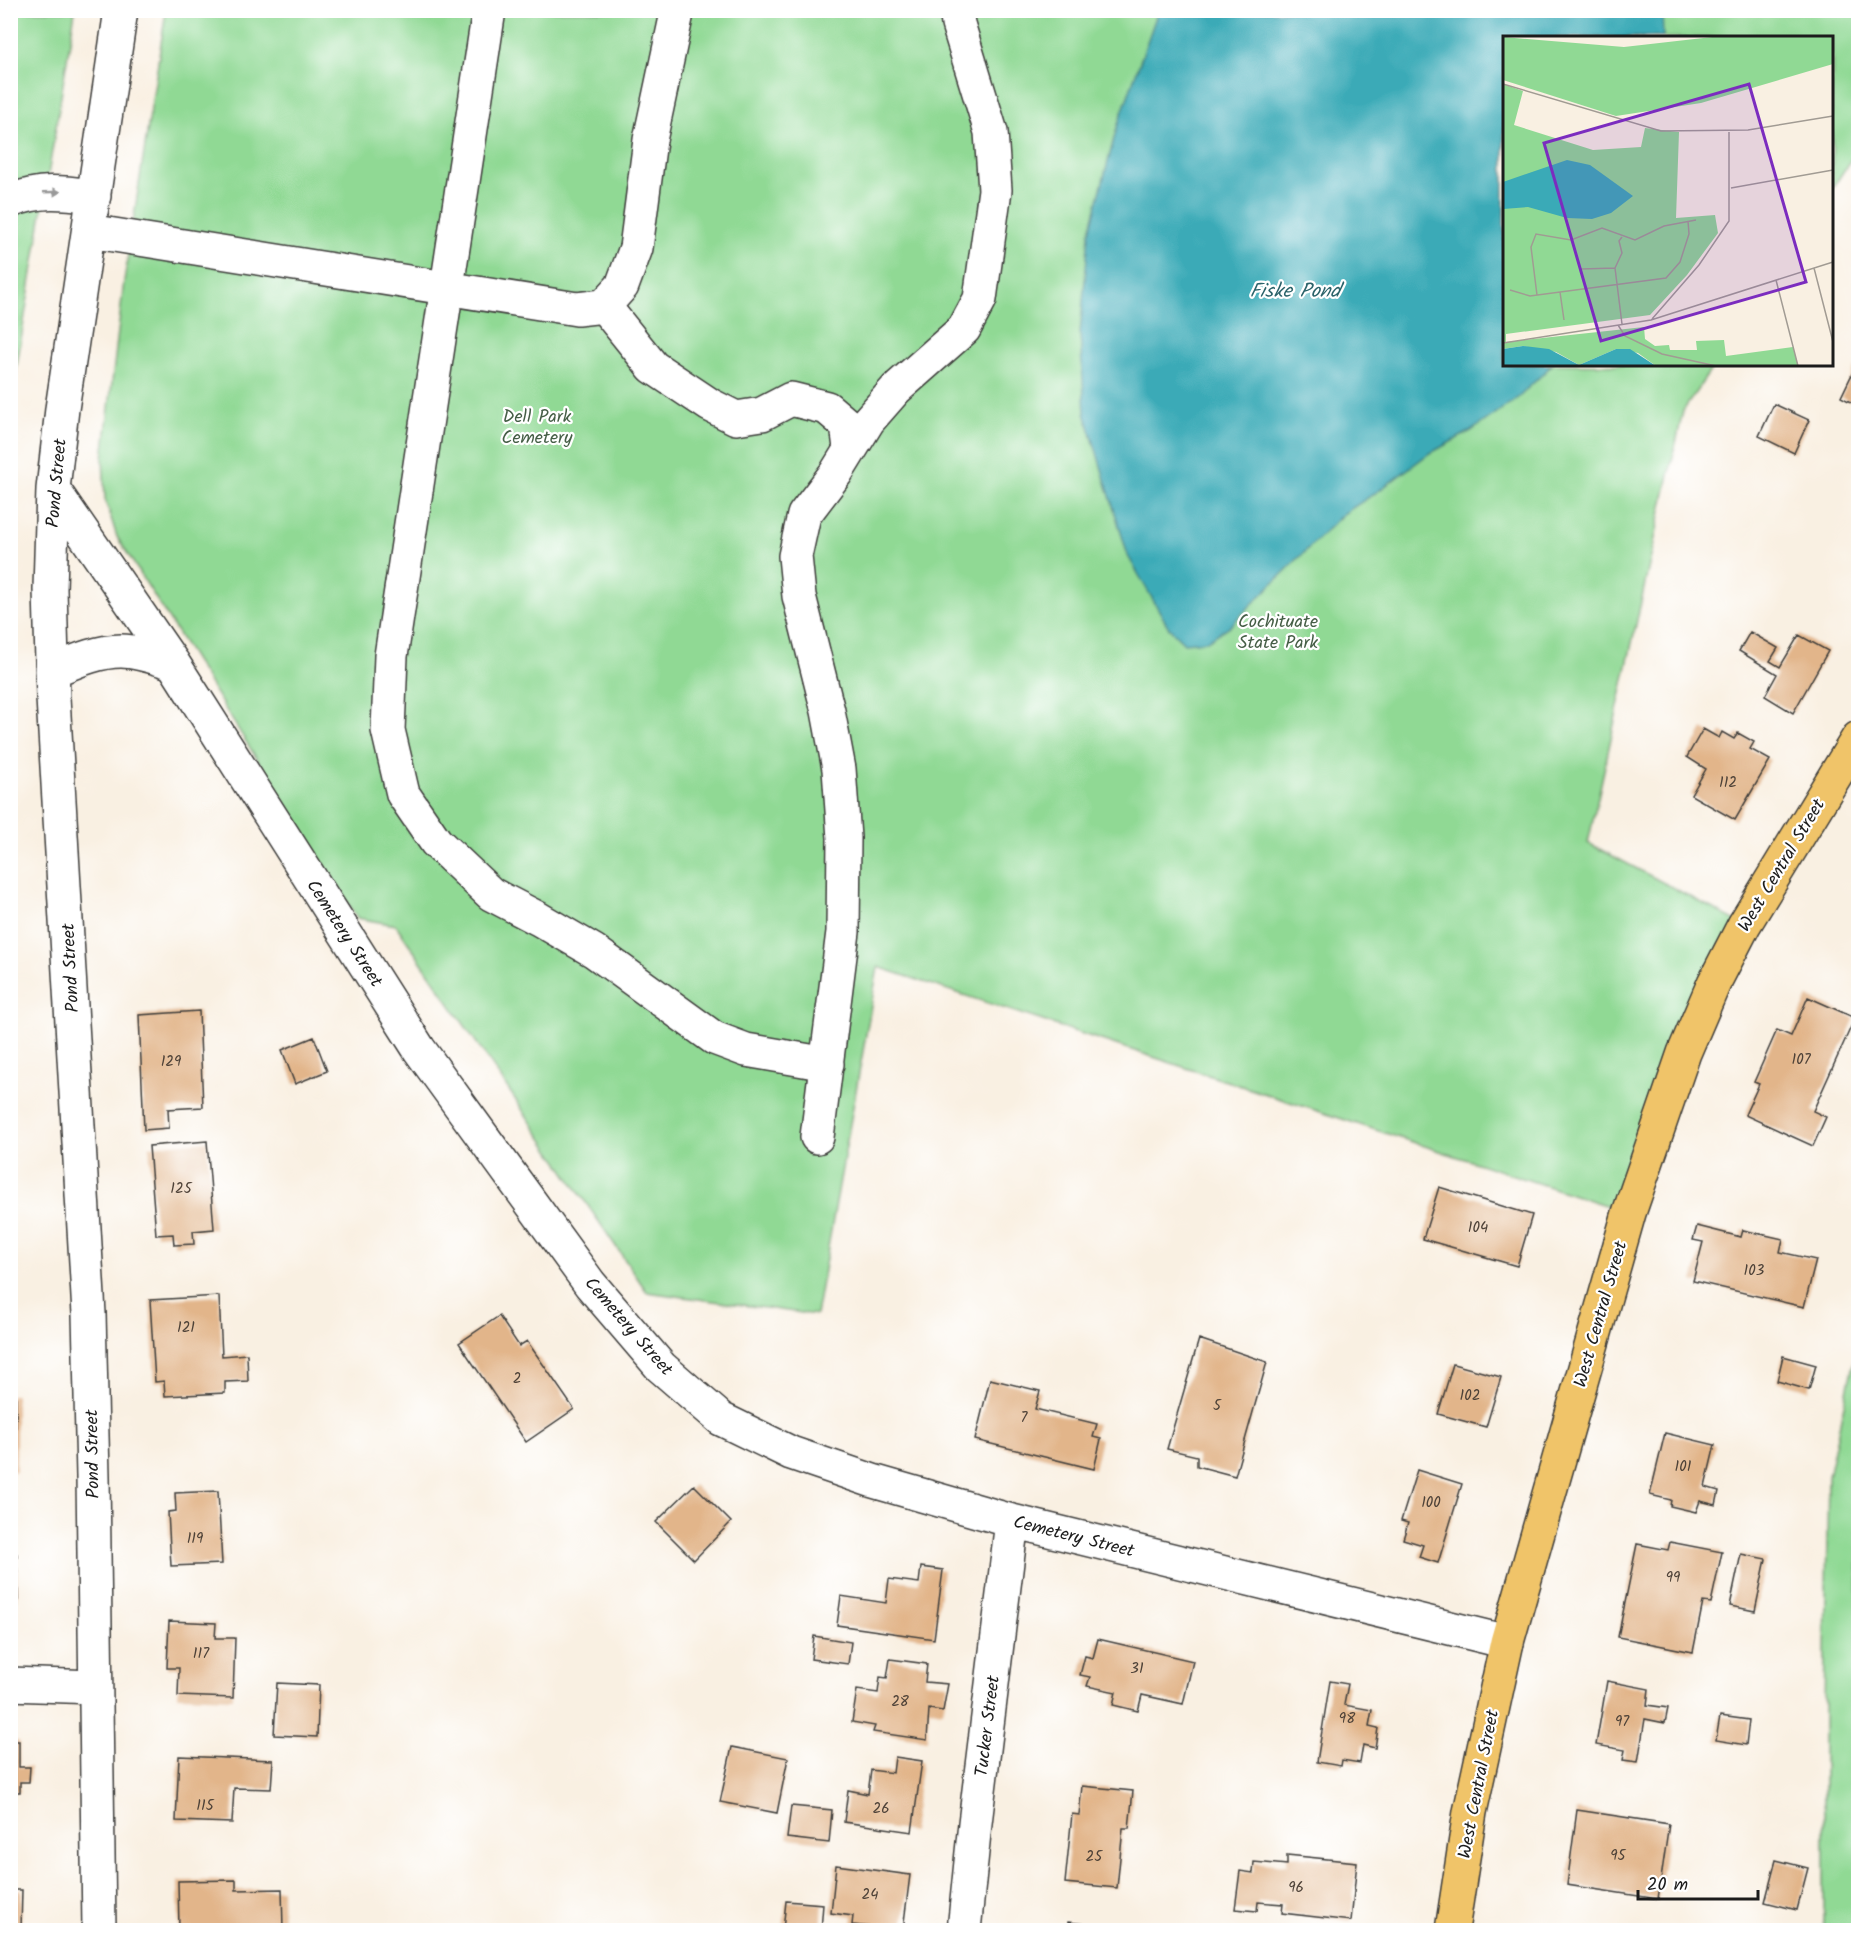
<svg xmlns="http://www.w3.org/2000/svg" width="1869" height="1941" font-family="Kalam,sans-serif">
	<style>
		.green { fill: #90d994; stroke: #567a58; stroke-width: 1.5 }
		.water { fill: #3aaab7; stroke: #2b636a; stroke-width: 1.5 }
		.building { fill: #e2b58a }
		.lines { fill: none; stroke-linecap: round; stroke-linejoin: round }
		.minor-casing { stroke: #3d3c3a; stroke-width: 36 }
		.major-casing { stroke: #3d3c3a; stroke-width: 36 }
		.minor { stroke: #fff; stroke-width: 33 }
		.major { stroke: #f0c469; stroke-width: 33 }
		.oneway { fill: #999 }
		.labels { text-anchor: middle; stroke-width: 4.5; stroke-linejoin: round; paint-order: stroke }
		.number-label { font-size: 15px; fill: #4e4238 }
		.park-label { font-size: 18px; fill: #455e46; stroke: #fff }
		.street-label { font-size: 18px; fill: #1c1c1c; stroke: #fff }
		.water-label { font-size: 20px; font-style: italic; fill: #2b636a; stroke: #fff }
		.inset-road { fill: none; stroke: #a19b93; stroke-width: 1.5 }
		.view { fill: #7b2cbf; fill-opacity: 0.15; stroke: #7b2cbf; stroke-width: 3 }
		.inset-edge { fill: none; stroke: #1c1c1c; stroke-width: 3 }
	</style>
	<rect width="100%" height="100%" fill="#fff"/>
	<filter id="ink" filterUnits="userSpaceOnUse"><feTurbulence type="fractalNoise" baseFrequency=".0167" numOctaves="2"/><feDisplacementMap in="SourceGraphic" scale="12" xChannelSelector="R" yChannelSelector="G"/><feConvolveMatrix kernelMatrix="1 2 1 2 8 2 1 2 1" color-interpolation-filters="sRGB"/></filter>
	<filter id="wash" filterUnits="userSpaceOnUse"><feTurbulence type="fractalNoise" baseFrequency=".008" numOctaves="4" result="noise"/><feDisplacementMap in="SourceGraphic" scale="24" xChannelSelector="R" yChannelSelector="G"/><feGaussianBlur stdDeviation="1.35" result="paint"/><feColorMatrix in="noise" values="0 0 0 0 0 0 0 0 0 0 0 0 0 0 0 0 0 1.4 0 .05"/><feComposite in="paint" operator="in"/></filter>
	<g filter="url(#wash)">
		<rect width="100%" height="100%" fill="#f9f0e2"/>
		<path class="green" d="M 11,11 L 75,11 L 11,401 Z
			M 166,11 L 1858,11 L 1858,149 L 1832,189 L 1832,38 L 1504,38 L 1504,364 L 1714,365 L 1683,411 L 1588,843 L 1744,925 L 1629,1213 L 878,967 L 816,1315 L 647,1292 L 396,925 L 357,918 L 117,537 L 105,499 L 103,458 L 124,281 Z
			M 1858,1342 L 1858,1930 L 1824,1930 L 1824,1710 L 1828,1476 Z"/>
		<path class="water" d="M 1662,10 L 1663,37 L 1504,38 L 1504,364 L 1552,365 L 1519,397 L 1471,431 L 1427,455 L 1380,490 L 1343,514 L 1230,626 L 1207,641 L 1184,643 L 1169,628 L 1128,556 L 1085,413 L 1080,334 L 1089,235 L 1117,127 L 1158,11 Z"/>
		<g id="blocks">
			<path class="building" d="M 1855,368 L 1858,369 L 1858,406 L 1841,397 Z
				M 1774,404 L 1809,420 L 1794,453 L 1759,436 Z
				M 1750,632 L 1778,648 L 1770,661 L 1780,667 L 1799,635 L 1828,651 L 1793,713 L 1765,696 L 1777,674 L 1739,651 Z
				M 1703,729 L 1719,738 L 1722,732 L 1734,739 L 1738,733 L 1754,742 L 1750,749 L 1770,760 L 1735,820 L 1691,795 L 1706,769 L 1687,757 Z
				M 1808,997 L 1855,1018 L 1813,1111 L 1826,1117 L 1813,1146 L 1745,1115 L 1759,1084 L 1754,1082 L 1777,1030 L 1791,1036 Z
				M 199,1011 L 203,1107 L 168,1109 L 169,1128 L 144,1130 L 139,1015 Z
				M 314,1037 L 327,1071 L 295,1084 L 282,1050 Z
				M 207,1141 L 214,1229 L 193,1231 L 194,1244 L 174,1245 L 173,1234 L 156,1235 L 149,1146 Z
				M 1439,1187 L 1532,1215 L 1517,1266 L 1423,1239 Z
				M 1697,1226 L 1741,1237 L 1743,1230 L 1783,1239 L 1780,1252 L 1816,1260 L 1804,1307 L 1693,1281 L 1703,1242 L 1693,1240 Z
				M 219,1296 L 222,1356 L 247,1354 L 248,1381 L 225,1382 L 225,1393 L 165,1396 L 164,1381 L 155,1382 L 150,1300 Z
				M 499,1316 L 519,1346 L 527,1341 L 574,1409 L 526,1442 L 459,1343 Z
				M 1199,1339 L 1267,1362 L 1235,1476 L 1197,1466 L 1197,1456 L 1167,1449 Z
				M 1783,1356 L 1816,1365 L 1809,1390 L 1777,1381 Z
				M 1453,1364 L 1501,1377 L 1486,1427 L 1438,1414 Z
				M 990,1379 L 1040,1391 L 1035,1409 L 1097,1424 L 1093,1437 L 1101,1439 L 1094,1469 L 975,1440 Z
				M 10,1395 L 16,1395 L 16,1472 L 10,1472 Z
				M 1665,1433 L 1715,1445 L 1705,1487 L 1719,1491 L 1716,1505 L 1700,1501 L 1696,1512 L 1670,1506 L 1671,1500 L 1650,1495 Z
				M 1417,1470 L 1462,1484 L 1438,1563 L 1419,1557 L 1423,1545 L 1403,1539 L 1408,1523 L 1401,1521 Z
				M 694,1485 L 731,1522 L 694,1560 L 656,1522 Z
				M 218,1491 L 222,1564 L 171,1566 L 168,1512 L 176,1511 L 175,1493 Z
				M 1670,1542 L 1722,1552 L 1711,1603 L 1703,1602 L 1693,1652 L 1618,1637 L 1637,1544 L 1668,1550 Z
				M 10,1554 L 17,1554 L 18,1600 L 10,1600 Z
				M 1741,1554 L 1766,1559 L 1755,1611 L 1730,1606 Z
				M 921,1567 L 943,1570 L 934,1639 L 837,1625 L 841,1596 L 886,1603 L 889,1579 L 919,1583 Z
				M 169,1621 L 216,1623 L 215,1638 L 235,1638 L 233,1698 L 178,1696 L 179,1668 L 167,1668 Z
				M 814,1636 L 851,1642 L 848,1664 L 811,1659 Z
				M 1098,1639 L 1193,1661 L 1183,1704 L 1142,1695 L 1138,1711 L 1113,1705 L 1116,1692 L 1087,1686 L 1090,1677 L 1080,1675 L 1085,1656 L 1093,1658 Z
				M 890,1659 L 927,1664 L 925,1682 L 948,1684 L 943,1711 L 929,1709 L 927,1740 L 873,1732 L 875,1726 L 852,1722 L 857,1690 L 878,1693 L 880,1677 L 887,1678 Z
				M 1330,1681 L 1348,1684 L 1344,1705 L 1372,1710 L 1369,1726 L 1378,1728 L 1375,1748 L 1363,1745 L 1360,1763 L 1342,1760 L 1341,1766 L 1317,1762 Z
				M 1607,1681 L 1649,1689 L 1647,1705 L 1668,1708 L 1665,1723 L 1645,1719 L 1638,1762 L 1623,1760 L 1625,1750 L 1596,1745 Z
				M 277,1683 L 319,1685 L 317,1737 L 274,1735 Z
				M 1720,1716 L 1749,1720 L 1746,1745 L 1716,1740 Z
				M 10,1741 L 19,1741 L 19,1767 L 30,1767 L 29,1782 L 20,1782 L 20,1792 L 10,1792 Z
				M 732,1747 L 788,1758 L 777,1813 L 720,1802 Z
				M 179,1756 L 273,1760 L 271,1789 L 234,1788 L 232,1823 L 176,1821 Z
				M 895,1757 L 922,1761 L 912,1832 L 844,1822 L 848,1790 L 868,1794 L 871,1770 L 893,1773 Z
				M 1082,1786 L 1133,1791 L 1129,1828 L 1123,1828 L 1117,1888 L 1065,1883 L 1072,1814 L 1079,1815 Z
				M 791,1806 L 832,1810 L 829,1843 L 787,1838 Z
				M 1577,1810 L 1669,1824 L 1658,1899 L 1567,1885 Z
				M 1287,1855 L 1357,1862 L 1351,1921 L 1282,1913 L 1283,1904 L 1258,1902 L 1257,1911 L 1235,1909 L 1240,1871 L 1253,1873 L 1254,1862 L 1287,1865 Z
				M 1776,1860 L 1808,1868 L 1797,1910 L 1765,1902 Z
				M 836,1865 L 910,1875 L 903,1930 L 852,1925 L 853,1916 L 831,1913 Z
				M 236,1880 L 236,1890 L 282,1889 L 283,1930 L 179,1930 L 178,1881 Z
				M 10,1890 L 22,1890 L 21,1930 L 10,1930 Z
				M 786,1901 L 823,1904 L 821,1930 L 783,1930 Z
				M 1068,1922 L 1120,1928 L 1120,1930 L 1067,1930 Z"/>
		</g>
	</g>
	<g filter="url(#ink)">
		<use href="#blocks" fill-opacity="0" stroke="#3d3c3a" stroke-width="1.5"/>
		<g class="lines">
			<g class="minor-casing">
				<path id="minor" d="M 489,10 L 391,656 L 388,730 L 403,794 L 436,842 L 491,894 L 539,919 L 594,951 L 714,1038 L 746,1050 L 827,1064
					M 10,201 C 41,189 62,192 94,196
					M 89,231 L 577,309 L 604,306 L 622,286 L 636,248 L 650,140 L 677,13
					M 604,306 L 653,367 L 710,405 L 736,418 L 762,414 L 791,399 L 827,408 L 847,425 L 850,448
					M 53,489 L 173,663 L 419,1049 L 590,1284 L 661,1367 L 721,1419 L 791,1453 L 873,1481 L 1012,1521 L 1507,1642
					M 52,671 C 74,662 97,651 121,651 C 138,651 157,658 173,663
					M 817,1137 L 843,932 L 844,838 L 839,769 L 828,711 L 799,596 L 795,556 L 804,515 L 836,473 L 868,421 L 896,389 L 964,329 L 980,299 L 995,190 L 991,132 L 958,24 L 956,10
					M 10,1684 L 95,1687
					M 99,1930 L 93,1476 L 89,1314 L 53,698 L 50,589 L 53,489 L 62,409 L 121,10
					M 964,1930 L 975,1823 L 1012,1521"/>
			</g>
			<g class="major-casing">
				<path id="major" d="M 1452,1930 L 1470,1812 L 1507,1642 L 1629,1213 L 1684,1053 L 1714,983 L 1744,925 L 1858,738"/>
			</g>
			<use href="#minor" class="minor"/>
			<use href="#major" class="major"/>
		</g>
		<defs><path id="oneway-solid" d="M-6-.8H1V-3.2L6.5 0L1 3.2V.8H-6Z" transform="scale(1.5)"/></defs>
		<use class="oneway" href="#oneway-solid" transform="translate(52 192) rotate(-2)"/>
	</g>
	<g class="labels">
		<g class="number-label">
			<text x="1728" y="787">112</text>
			<text x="1801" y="1064">107</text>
			<text x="171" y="1066">129</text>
			<text x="181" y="1193">125</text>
			<text x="1478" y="1232">104</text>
			<text x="1754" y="1275">103</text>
			<text x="186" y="1332">121</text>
			<text x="517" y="1383">2</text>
			<text x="1470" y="1400">102</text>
			<text x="1217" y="1410">5</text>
			<text x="1024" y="1422">7</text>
			<text x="1683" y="1471">101</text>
			<text x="1431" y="1507">100</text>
			<text x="195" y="1543">119</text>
			<text x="1673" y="1582">99</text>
			<text x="201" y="1658">117</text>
			<text x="1137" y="1673">31</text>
			<text x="900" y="1706">28</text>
			<text x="1347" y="1723">98</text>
			<text x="1622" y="1726">97</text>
			<text x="205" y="1810">115</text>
			<text x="881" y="1813">26</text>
			<text x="1618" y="1860">95</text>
			<text x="1094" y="1861">25</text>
			<text x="1296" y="1892">96</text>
			<text x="870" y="1899">24</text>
		</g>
		<g class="park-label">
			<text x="537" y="422">Dell Park<tspan x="537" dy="21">Cemetery</tspan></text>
			<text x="1278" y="627">Cochituate<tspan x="1278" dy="21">State Park</tspan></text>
		</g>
		<g class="street-label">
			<text transform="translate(56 483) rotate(-85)" y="6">Pond Street</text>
			<text transform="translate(1781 865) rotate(-59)" y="6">West Central Street</text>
			<text transform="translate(345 933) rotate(57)" y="6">Cemetery Street</text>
			<text transform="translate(70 968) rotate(-93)" y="6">Pond Street</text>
			<text transform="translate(1600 1314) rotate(-74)" y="6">West Central Street</text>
			<text transform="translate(629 1326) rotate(49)" y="6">Cemetery Street</text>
			<text transform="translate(92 1454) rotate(-91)" y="6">Pond Street</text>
			<text transform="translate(1074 1536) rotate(14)" y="6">Cemetery Street</text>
			<text transform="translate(987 1726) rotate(-83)" y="6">Tucker Street</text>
			<text transform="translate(1478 1784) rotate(-79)" y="6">West Central Street</text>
		</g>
		<g class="water-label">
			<text x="1295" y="297">Fiske Pond</text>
		</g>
	</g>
	<g transform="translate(1503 36)">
		<rect width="330" height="330" fill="#f9f0e2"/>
		<path d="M 218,0 L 330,0 L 330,28 L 198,67 L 113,80 L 0,44 L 0,1 L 121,11 ZM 0,48 L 20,55 L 11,89 L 90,114 L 138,111 L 142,92 L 176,96 L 173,182 L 212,179 L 215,197 L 184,239 L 147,279 L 3,298 L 3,306 L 141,291 L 142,303 L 152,310 L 166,309 L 167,314 L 194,314 L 193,305 L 221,304 L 223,320 L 290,311 L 295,330 L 153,330 L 135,317 L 113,313 L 76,329 L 53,316 L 20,310 L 0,313 Z" fill="#90d994"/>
		<path d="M 64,124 L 87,129 L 130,160 L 108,177 L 89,183 L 64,182 L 25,171 L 0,173 L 0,146 ZM 20,310 L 46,313 L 76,329 L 113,313 L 127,313 L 153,330 L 0,330 L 0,313 Z" fill="#3aaab7"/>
		<path class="inset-road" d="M 0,48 L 158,95 L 245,94 L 330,80M 228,152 L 330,134M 112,232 L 119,217 L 116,205 L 119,201M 311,232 L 330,306M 78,233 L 112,232 L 119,288M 273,244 L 295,330M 7,254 L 27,260 L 163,242 L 177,226 L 186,198 L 185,185M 57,256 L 61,284M 34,259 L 28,211 L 33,198 L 68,204 L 99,192 L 132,204 L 161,190 L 193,184M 149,283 L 196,229 L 226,185 L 226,96M 115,289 L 122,300 L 159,318 L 213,330M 0,307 L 148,284 L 330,226"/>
		<path class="view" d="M 246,48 L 303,246 L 98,305 L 41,107 Z"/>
		<rect width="330" height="330" class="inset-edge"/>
	</g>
	<rect width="1869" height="1941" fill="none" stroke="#fff" stroke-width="36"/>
	<path d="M1638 1890v9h120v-9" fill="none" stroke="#1c1c1c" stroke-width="3"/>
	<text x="1647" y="1890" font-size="18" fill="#1c1c1c" stroke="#ffffff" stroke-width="4.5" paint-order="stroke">20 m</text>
</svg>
